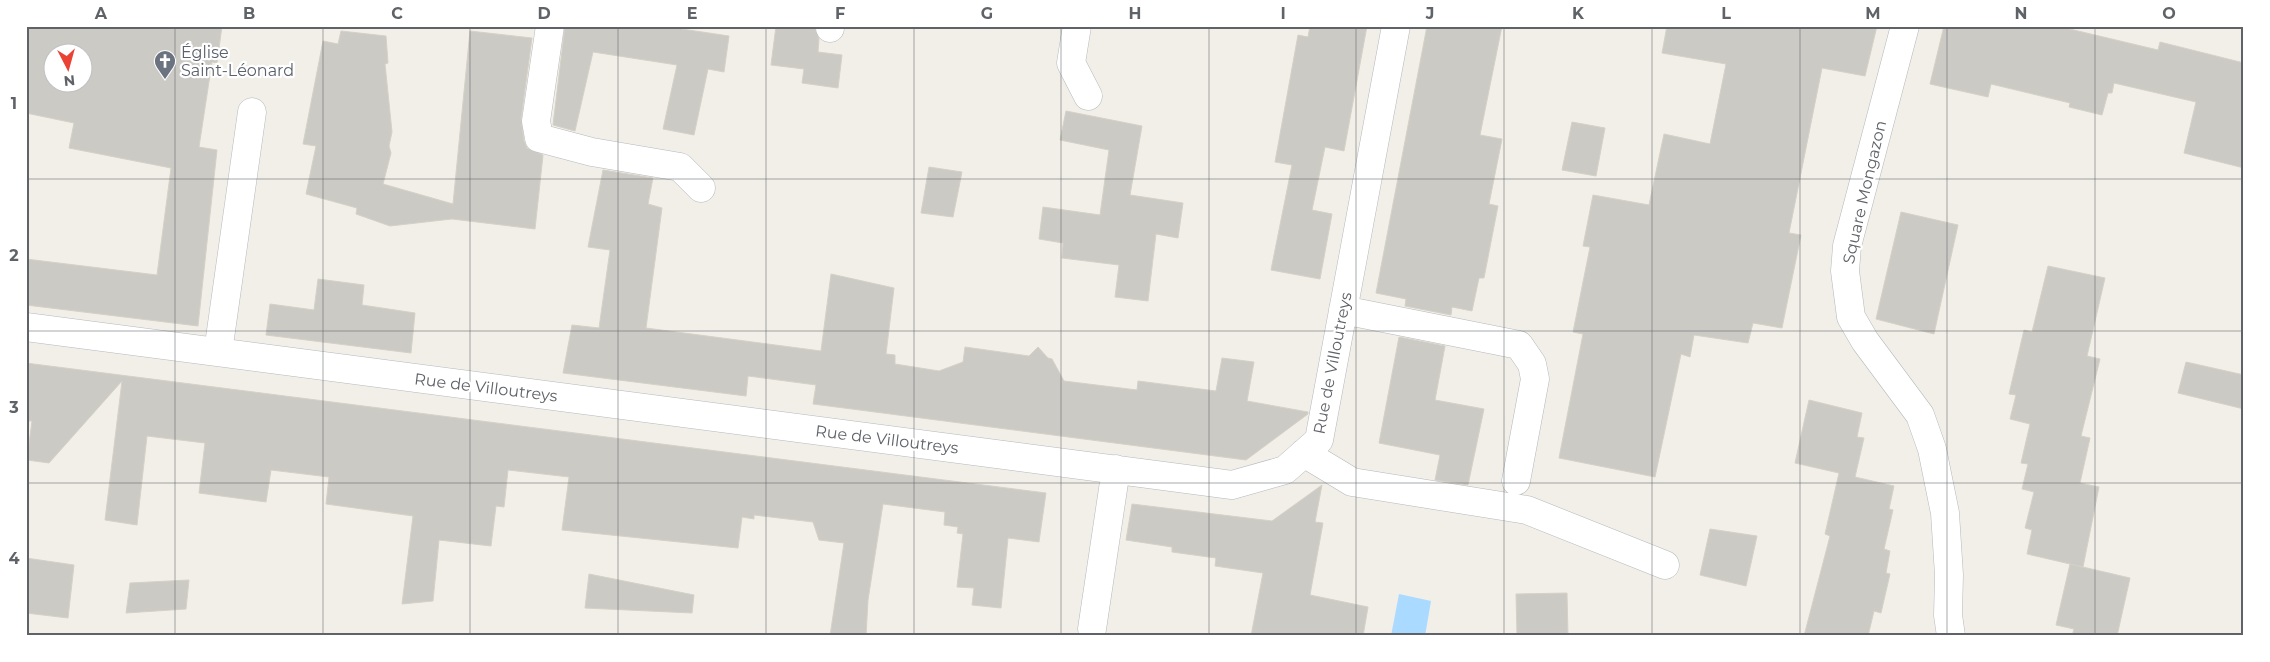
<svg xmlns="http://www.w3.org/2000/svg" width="2270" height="662" font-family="Montserrat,sans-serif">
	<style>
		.water { fill: #aadaff }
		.building { fill: #cccac5; stroke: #d6d1c6; fill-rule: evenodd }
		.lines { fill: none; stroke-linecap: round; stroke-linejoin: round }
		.minor-casing { stroke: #b5b8bc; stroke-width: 29 }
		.minor { stroke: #fff; stroke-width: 28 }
		.grid { fill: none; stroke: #5f6368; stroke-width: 1; stroke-opacity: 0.55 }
		.labels { text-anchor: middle; stroke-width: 4.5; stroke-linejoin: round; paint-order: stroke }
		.worship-label { font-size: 16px; fill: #5b616d; stroke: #fff; text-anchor: start }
		.street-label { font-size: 16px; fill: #5f6368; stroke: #fff }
		.neatline { fill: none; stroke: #5f6368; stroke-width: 2 }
		.grid-label { font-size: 16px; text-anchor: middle; font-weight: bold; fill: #5f6368 }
	</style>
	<rect width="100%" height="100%" fill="#f1efe8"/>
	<path class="water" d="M 1399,594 L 1431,601 L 1425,636 L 1391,636 Z"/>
	<path class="building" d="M 26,26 L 222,26 L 217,63 L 212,62 L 199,147 L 217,150 L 198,326 L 26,305 L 26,259 L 157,275 L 171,168 L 69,148 L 74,123 L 26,113 ZM 52,52 L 82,52 L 82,82 L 52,82 Z
		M 565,26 L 682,26 L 682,29 L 729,36 L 724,72 L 708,69 L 694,135 L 663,129 L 677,65 L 593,52 L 575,131 L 553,125 Z
		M 776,26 L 814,26 L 819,39 L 818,52 L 842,55 L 838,88 L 802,83 L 804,69 L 771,65 Z
		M 1310,26 L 1367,26 L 1344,151 L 1325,147 L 1312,210 L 1332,214 L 1320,279 L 1271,270 L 1292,165 L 1275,162 L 1298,35 L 1308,37 Z
		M 1427,26 L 1502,26 L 1480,135 L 1502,139 L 1489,204 L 1498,206 L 1484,278 L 1479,278 L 1472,311 L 1452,307 L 1451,315 L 1405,306 L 1406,299 L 1376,293 Z
		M 1667,26 L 1877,26 L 1865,76 L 1822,68 L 1789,233 L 1801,235 L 1782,328 L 1753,323 L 1748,343 L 1694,335 L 1690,357 L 1681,354 L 1655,477 L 1559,458 L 1583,334 L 1573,332 L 1590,247 L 1583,246 L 1593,195 L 1649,205 L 1664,134 L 1710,144 L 1726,64 L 1662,53 Z
		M 1944,26 L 2057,26 L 2158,50 L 2160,42 L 2244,63 L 2244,168 L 2184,153 L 2196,102 L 2114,83 L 2112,93 L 2108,93 L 2102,115 L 2069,107 L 2070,103 L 1991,84 L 1988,97 L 1930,84 Z
		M 341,31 L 386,36 L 388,63 L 385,64 L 392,132 L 389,146 L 391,153 L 383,184 L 453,204 L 470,31 L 532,38 L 521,119 L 524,141 L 527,148 L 543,155 L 535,229 L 452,219 L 390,226 L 356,214 L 357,208 L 306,194 L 316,146 L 303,144 L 323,41 L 338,44 Z
		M 1066,111 L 1142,126 L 1130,195 L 1183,203 L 1178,238 L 1156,234 L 1148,301 L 1115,297 L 1119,265 L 1062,258 L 1063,243 L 1039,239 L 1043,207 L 1100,215 L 1109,150 L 1060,140 Z
		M 1572,122 L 1605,128 L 1596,176 L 1562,170 Z
		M 929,167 L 962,172 L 953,217 L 921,213 Z
		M 603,170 L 653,178 L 648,204 L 662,208 L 646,328 L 821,351 L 831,274 L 894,288 L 886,354 L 895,355 L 895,364 L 939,371 L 963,362 L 965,347 L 1029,356 L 1038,347 L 1048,358 L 1052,359 L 1064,381 L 1137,390 L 1138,381 L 1216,391 L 1222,358 L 1254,362 L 1247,401 L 1308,412 L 1308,414 L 1246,460 L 813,404 L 816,385 L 748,376 L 746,396 L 563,373 L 572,325 L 599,328 L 610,250 L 588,247 Z
		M 1901,212 L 1958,225 L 1934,334 L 1876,319 Z
		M 2048,266 L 2105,278 L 2087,356 L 2100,359 L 2081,436 L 2090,438 L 2080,483 L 2099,487 L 2083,567 L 2027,554 L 2032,530 L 2025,528 L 2034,492 L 2022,489 L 2028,464 L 2021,463 L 2030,424 L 2010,419 L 2016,395 L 2009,394 L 2024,330 L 2032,332 Z
		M 318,279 L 364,285 L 362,305 L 415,313 L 411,353 L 266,335 L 270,304 L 314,310 Z
		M 1399,337 L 1445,346 L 1435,400 L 1484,409 L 1468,485 L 1435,480 L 1440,455 L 1379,443 Z
		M 2186,362 L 2244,375 L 2244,409 L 2178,393 Z
		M 26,363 L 1046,493 L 1039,542 L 1008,538 L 1001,608 L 972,605 L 974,588 L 957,587 L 963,534 L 957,533 L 958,527 L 944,525 L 945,512 L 883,504 L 868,600 L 866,636 L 830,636 L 844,543 L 819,540 L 813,522 L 754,515 L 754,519 L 742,517 L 738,548 L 562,530 L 569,477 L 508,470 L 504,507 L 496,506 L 491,546 L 439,540 L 433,601 L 402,604 L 413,516 L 326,504 L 329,477 L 271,470 L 266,502 L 199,493 L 205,443 L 147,436 L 137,525 L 105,520 L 122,381 L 49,463 L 27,460 L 32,421 L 26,421 Z
		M 1809,400 L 1862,413 L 1857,437 L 1864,438 L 1855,477 L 1894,486 L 1889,509 L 1893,510 L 1884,549 L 1890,551 L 1886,573 L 1890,574 L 1881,613 L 1874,611 L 1868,636 L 1804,636 L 1830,536 L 1825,534 L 1839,473 L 1795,463 Z
		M 1322,485 L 1315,522 L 1323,523 L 1310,595 L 1368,607 L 1363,636 L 1251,636 L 1263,573 L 1215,566 L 1216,558 L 1172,552 L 1172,547 L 1126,540 L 1132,504 L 1272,521 Z
		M 1710,529 L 1757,536 L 1746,586 L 1700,575 Z
		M 26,558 L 74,565 L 68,618 L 26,613 Z
		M 2070,564 L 2130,578 L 2117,636 L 2072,636 L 2074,629 L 2056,625 Z
		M 589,574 L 694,595 L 692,613 L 585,608 Z
		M 189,580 L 186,609 L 126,613 L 130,583 Z
		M 1567,593 L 1568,636 L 1517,636 L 1516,594 Z"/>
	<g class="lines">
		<g class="minor-casing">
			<path id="minor" d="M 550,26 L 536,121 L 539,138 L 592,152 L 680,167 L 701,188
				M 1077,26 L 1071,63 L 1088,96
				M 1905,26 L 1847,246 L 1845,271 L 1851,317 L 1865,341 L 1920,415 L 1932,449 L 1945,513 L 1949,575 L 1948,615 L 1951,636
				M 830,28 L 830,26
				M 1343,310 L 1519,345 L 1532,364 L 1535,379 L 1516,481
				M 26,327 L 1232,485 L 1285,470 L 1319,440 L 1396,26
				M 218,352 L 252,112
				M 1304,453 L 1352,482 L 1527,510 L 1665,565
				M 1092,629 L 1116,469"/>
		</g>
		<use href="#minor" class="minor"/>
	</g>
	<path class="grid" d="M 175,26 L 175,636M 323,26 L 323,636M 470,26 L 470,636M 618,26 L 618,636M 766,26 L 766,636M 914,26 L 914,636M 1061,26 L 1061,636M 1209,26 L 1209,636M 1356,26 L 1356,636M 1504,26 L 1504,636M 1652,26 L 1652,636M 1800,26 L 1800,636M 1947,26 L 1947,636M 2095,26 L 2095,636M 26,179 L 2244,179M 26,331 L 2244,331M 26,483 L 2244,483"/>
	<defs>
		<g id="church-pin" transform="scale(1.125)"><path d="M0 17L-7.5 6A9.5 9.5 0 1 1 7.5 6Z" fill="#6b7280" stroke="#fff"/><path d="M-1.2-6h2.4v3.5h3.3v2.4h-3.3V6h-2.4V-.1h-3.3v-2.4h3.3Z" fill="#fff"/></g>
	</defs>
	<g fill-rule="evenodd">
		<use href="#church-pin" x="165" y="61"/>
	</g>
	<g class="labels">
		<g class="worship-label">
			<text x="181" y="58">Église<tspan x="181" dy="18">Saint-Léonard</tspan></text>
		</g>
		<g class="street-label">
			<text transform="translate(1864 192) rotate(-77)" y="6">Square Mongazon</text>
			<text transform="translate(1332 363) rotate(-79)" y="6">Rue de Villoutreys</text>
			<text transform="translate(486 387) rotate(7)" y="6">Rue de Villoutreys</text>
			<text transform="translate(887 439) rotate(7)" y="6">Rue de Villoutreys</text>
		</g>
	</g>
	<rect width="2270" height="662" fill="none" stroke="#ffffff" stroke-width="55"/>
	<g transform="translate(68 68) rotate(174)"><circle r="24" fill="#ffffff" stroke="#bfc1c3"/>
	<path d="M0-4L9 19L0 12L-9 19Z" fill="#ea4335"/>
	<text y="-8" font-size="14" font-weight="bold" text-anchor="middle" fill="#5f6368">N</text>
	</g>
	<rect x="28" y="28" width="2214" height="606" class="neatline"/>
	<g class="grid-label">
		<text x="101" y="19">A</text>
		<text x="249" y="19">B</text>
		<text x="397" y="19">C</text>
		<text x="544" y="19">D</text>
		<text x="692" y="19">E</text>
		<text x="840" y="19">F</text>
		<text x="987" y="19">G</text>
		<text x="1135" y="19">H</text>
		<text x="1283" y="19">I</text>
		<text x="1430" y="19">J</text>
		<text x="1578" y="19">K</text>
		<text x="1726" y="19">L</text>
		<text x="1873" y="19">M</text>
		<text x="2021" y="19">N</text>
		<text x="2169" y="19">O</text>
		<text x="14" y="109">1</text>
		<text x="14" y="261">2</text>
		<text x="14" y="413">3</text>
		<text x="14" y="564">4</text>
	</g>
</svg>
